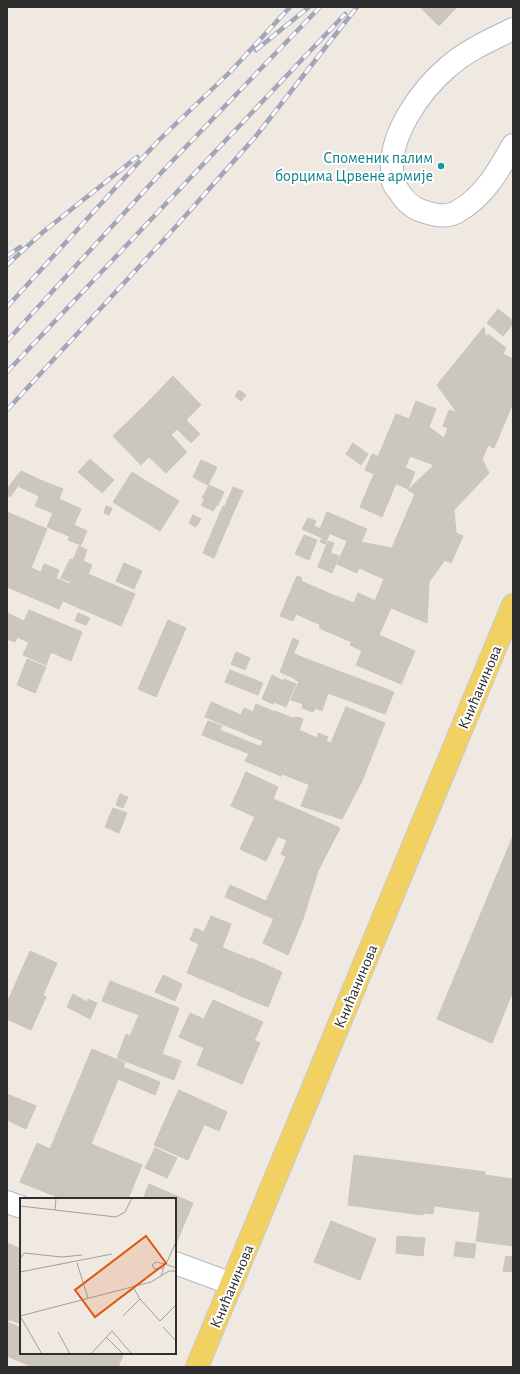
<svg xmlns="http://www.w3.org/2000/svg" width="520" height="1374" font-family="'Alegreya Sans',sans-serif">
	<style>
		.building { fill: #cbc7bf; stroke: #cbc5ba }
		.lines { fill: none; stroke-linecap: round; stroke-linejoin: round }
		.minor-casing { stroke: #b4b7c1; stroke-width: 24 }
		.major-casing { stroke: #c9c9c9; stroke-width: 24 }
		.minor { stroke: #fff; stroke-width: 22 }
		.major { stroke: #f2d163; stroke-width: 22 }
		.rail-casing { stroke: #a3a6b8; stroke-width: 4.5 }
		.rail { stroke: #fff; stroke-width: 3; stroke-dasharray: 9; stroke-linecap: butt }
		.culture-dot { fill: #0f9aa8; stroke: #fff; stroke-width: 1.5 }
		.labels { text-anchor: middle; stroke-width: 4; stroke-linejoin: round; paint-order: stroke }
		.culture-label { font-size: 16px; fill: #0d838f; stroke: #fff; text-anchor: end }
		.street-label { font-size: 16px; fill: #2e2e2e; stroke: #fff }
		.inset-road { fill: none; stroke: #a29e99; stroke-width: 1 }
		.view { fill: #df570e; fill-opacity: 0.15; stroke: #df570e; stroke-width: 2 }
		.inset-edge { fill: none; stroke: #2e2e2e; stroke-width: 2 }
	</style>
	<rect width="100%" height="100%" fill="#efe9e1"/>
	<path class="building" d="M 422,7 L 457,7 L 439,26 L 421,8 Z
		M 498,309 L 513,321 L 513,324 L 503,336 L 487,323 Z
		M 484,327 L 486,340 L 475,363 L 470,361 L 464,376 L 469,379 L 455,410 L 437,385 Z
		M 488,334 L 506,348 L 503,354 L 513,359 L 513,403 L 494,448 L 488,445 L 482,459 L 489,473 L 456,451 L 444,438 L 448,428 L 443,426 L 449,410 L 455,412 L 469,379 L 464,376 L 470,361 L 475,363 Z
		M 173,376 L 201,405 L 175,431 L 147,403 Z
		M 239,390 L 246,395 L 241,401 L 235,396 Z
		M 416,401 L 436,409 L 429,427 L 444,438 L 456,451 L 443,444 L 434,465 L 410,456 L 405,468 L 378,457 L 396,414 L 409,419 Z
		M 147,403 L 175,431 L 141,465 L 113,436 Z
		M 186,420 L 200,434 L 191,443 L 177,429 Z
		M 171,435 L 187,452 L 166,473 L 149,457 Z
		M 353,443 L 368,454 L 361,465 L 346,454 Z
		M 443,444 L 456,451 L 489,473 L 454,510 L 408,490 L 434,465 Z
		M 372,454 L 415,472 L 408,489 L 365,470 Z
		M 90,459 L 114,480 L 102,493 L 78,472 Z
		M 201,460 L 217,467 L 208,485 L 193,477 Z
		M 21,471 L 45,482 L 39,496 L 18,486 L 10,497 L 7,494 L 7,489 Z
		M 132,472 L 143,479 L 124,509 L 113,502 Z
		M 374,474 L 396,483 L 382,517 L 360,507 Z
		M 143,479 L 179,501 L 160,531 L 124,509 Z
		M 45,482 L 63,489 L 53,513 L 35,506 Z
		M 209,485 L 224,492 L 218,505 L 202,498 Z
		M 233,487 L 243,491 L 234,511 L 225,506 Z
		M 408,490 L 454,510 L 456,533 L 463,536 L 451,563 L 445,560 L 429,582 L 408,578 L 386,562 L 415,494 Z
		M 59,499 L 81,509 L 69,536 L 47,527 Z
		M 205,499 L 217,505 L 213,511 L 201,505 Z
		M 106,506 L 112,508 L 109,515 L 104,513 Z
		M 223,506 L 234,511 L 214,558 L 203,553 Z
		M 7,512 L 47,529 L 31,568 L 7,558 Z
		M 327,512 L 367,529 L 361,542 L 349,537 L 347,541 L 320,529 Z
		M 193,515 L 201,519 L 196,527 L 189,523 Z
		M 308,518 L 316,521 L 311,533 L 302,529 Z
		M 74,525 L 87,531 L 81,545 L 68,540 Z
		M 314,526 L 330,533 L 325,544 L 320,542 L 322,538 L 311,533 Z
		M 304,535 L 317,540 L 309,560 L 295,554 Z
		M 349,537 L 361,542 L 391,548 L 386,562 L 408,578 L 398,585 L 359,568 L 357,573 L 337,564 Z
		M 328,541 L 334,543 L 330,553 L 324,551 Z
		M 79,546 L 87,550 L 83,561 L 92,565 L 88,574 L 135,594 L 121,626 L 63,601 L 71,582 L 61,578 L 70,559 L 73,560 Z
		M 324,551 L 339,556 L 332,573 L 318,567 Z
		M 7,558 L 70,584 L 59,609 L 7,587 Z
		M 124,563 L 142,571 L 134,589 L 116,581 Z
		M 44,564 L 59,570 L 56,578 L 41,572 Z
		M 297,576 L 302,578 L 301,581 L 333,595 L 321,625 L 296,614 L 293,621 L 280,616 Z
		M 408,578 L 429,582 L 427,623 L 375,601 L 384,579 L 398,585 Z
		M 358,593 L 391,608 L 379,635 L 377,634 L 346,621 Z
		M 333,595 L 354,603 L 346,621 L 359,626 L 352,642 L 319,628 Z
		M 29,610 L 82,632 L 71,661 L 17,637 Z
		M 7,613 L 24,621 L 15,642 L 7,639 Z
		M 78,613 L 90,618 L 86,625 L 75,621 Z
		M 168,620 L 186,628 L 156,697 L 138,689 Z
		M 359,626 L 377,634 L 362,651 L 350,645 Z
		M 377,634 L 379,635 L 415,651 L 401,684 L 356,665 L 362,651 Z
		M 293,638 L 299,641 L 293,654 L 288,651 Z
		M 29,642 L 51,652 L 46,665 L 23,655 Z
		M 288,651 L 304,658 L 296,679 L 280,672 Z
		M 236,652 L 250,658 L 245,670 L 231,664 Z
		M 304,658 L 394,692 L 385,714 L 328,693 L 322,711 L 315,708 L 313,712 L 302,708 L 303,704 L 291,700 L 299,681 L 295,680 Z
		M 27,659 L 46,667 L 35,693 L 17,685 Z
		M 230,670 L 263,683 L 258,695 L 225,682 Z
		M 272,675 L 283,681 L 273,704 L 262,699 Z
		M 284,679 L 296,684 L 286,707 L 274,702 Z
		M 211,702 L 241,715 L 244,708 L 253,712 L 256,704 L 275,712 L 263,741 L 205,717 Z
		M 346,707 L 385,723 L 362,781 L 316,768 L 289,757 L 297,735 L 297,717 L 303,719 L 299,730 L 317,738 L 318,733 L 328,737 L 326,741 L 331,743 Z
		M 275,711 L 292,718 L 297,717 L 297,735 L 270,725 Z
		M 208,721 L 222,726 L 220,730 L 254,744 L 250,754 L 202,735 Z
		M 270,725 L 297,735 L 289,757 L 261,746 Z
		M 254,744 L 289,757 L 281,776 L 245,761 Z
		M 289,757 L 316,768 L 310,785 L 282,774 Z
		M 316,768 L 362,781 L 342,819 L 301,806 Z
		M 246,772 L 278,787 L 273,799 L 283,803 L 273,825 L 231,806 Z
		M 120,794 L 128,797 L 123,808 L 116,805 Z
		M 283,803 L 340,828 L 318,871 L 281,854 L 287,840 L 269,833 Z
		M 113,808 L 127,813 L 119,833 L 105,827 Z
		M 255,817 L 273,825 L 269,833 L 278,836 L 266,861 L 240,849 Z
		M 513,836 L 513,991 L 492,1043 L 437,1019 Z
		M 286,857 L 318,871 L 303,919 L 266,901 Z
		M 230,885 L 279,907 L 274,919 L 225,897 Z
		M 279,907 L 303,919 L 288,955 L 263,943 Z
		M 211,916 L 231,924 L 222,948 L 201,939 Z
		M 195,928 L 204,932 L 199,944 L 190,940 Z
		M 201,939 L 250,959 L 235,993 L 187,973 Z
		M 30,951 L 57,963 L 43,995 L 46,997 L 31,1030 L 7,1019 L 7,1003 Z
		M 251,958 L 282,972 L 268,1007 L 236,994 Z
		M 163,975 L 182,984 L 175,1001 L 155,992 Z
		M 110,981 L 179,1008 L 162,1054 L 181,1061 L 174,1080 L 117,1058 L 126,1034 L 130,1036 L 139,1015 L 102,1001 Z
		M 73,994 L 87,1002 L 88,999 L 97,1003 L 90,1019 L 67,1007 Z
		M 213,1000 L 231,1008 L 222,1027 L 204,1019 Z
		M 231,1008 L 263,1022 L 254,1041 L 222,1027 Z
		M 190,1013 L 222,1027 L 204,1068 L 197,1065 L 204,1048 L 179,1037 Z
		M 222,1027 L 260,1043 L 242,1084 L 204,1068 Z
		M 92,1049 L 125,1063 L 68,1199 L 62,1199 L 20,1182 L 37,1143 L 50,1149 Z
		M 123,1067 L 160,1082 L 155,1095 L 118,1079 Z
		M 179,1090 L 227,1112 L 219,1131 L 170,1109 Z
		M 7,1094 L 36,1106 L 26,1129 L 7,1120 Z
		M 170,1109 L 204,1125 L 188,1160 L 154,1145 Z
		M 91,1144 L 142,1165 L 128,1199 L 68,1199 Z
		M 155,1148 L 177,1158 L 167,1178 L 145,1168 Z
		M 354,1155 L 440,1166 L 433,1214 L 424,1213 L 423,1215 L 348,1205 Z
		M 440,1166 L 485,1172 L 480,1212 L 435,1206 Z
		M 485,1175 L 513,1179 L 513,1246 L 476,1241 Z
		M 149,1184 L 193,1203 L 175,1246 L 175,1199 L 143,1199 Z
		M 331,1221 L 376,1239 L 360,1280 L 314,1262 Z
		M 397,1236 L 425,1238 L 423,1256 L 396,1253 Z
		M 456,1242 L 476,1244 L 474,1258 L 454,1256 Z
		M 7,1243 L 21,1249 L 21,1295 L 11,1320 L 7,1321 Z
		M 506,1256 L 513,1257 L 513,1272 L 503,1271 Z
		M 21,1295 L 21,1324 L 11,1320 Z
		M 7,1322 L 21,1328 L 21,1353 L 124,1353 L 118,1367 L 33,1367 L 7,1356 Z"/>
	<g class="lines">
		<g class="minor-casing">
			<path id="minor" d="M 513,29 C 491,40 467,50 448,67 C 421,90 390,133 392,170 C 392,174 392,179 393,182 C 394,185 396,188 398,190 C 403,199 412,208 422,211 C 434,215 446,218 457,212 C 484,197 499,170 513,145
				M 7,1202 L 21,1207
				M 175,1263 L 232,1284"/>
		</g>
		<g class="major-casing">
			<path id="major" d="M 197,1367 L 513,605"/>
		</g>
		<use href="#minor" class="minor"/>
		<use href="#major" class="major"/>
		<g class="rail-casing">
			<path id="rail" d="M 256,50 L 309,7
				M 7,256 L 20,247
				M 7,265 L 43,232 L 137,157
				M 7,307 L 159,140 L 230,72 L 290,7
				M 7,341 L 159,175 L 320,7
				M 7,372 L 345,14
				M 7,410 L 171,232 L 256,136 L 357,7"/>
		</g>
		<use href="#rail" class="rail"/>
	</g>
	<circle class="culture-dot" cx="441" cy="166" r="4"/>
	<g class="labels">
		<g class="culture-label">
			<text x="433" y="163">Споменик палим<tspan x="433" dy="18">борцима Црвене армије</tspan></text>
		</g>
		<g class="street-label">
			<text transform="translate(479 687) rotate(-67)" y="6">Книћанинова</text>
			<text transform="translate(355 986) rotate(-67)" y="6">Книћанинова</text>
			<text transform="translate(231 1286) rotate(-67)" y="6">Книћанинова</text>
		</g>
	</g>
	<g transform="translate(20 1198)">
		<rect width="156" height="156" fill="#efe9e1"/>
		<path class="inset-road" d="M 0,8 L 96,19 L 105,14 L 112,0M 35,12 L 36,0M 0,61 L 4,55 L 42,59 L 62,57M 57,65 L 68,100M 146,66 L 156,44M 143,70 L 134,71 L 132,67 L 136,64 L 145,66M 0,74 L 92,56M 141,78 L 145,66 L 156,70M 120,101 L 140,123 L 155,108M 0,118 L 22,156M 0,118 L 131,84 L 149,73 L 156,73M 103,118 L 120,101 L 113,89M 143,129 L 156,143M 38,134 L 50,156M 86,139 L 103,156M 71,156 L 92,133 L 112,156"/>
		<path class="view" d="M 126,38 L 146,65 L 75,119 L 55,92 Z"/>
		<rect width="156" height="156" class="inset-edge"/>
	</g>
	<rect width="520" height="1374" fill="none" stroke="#2e2e2e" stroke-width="16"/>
</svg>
